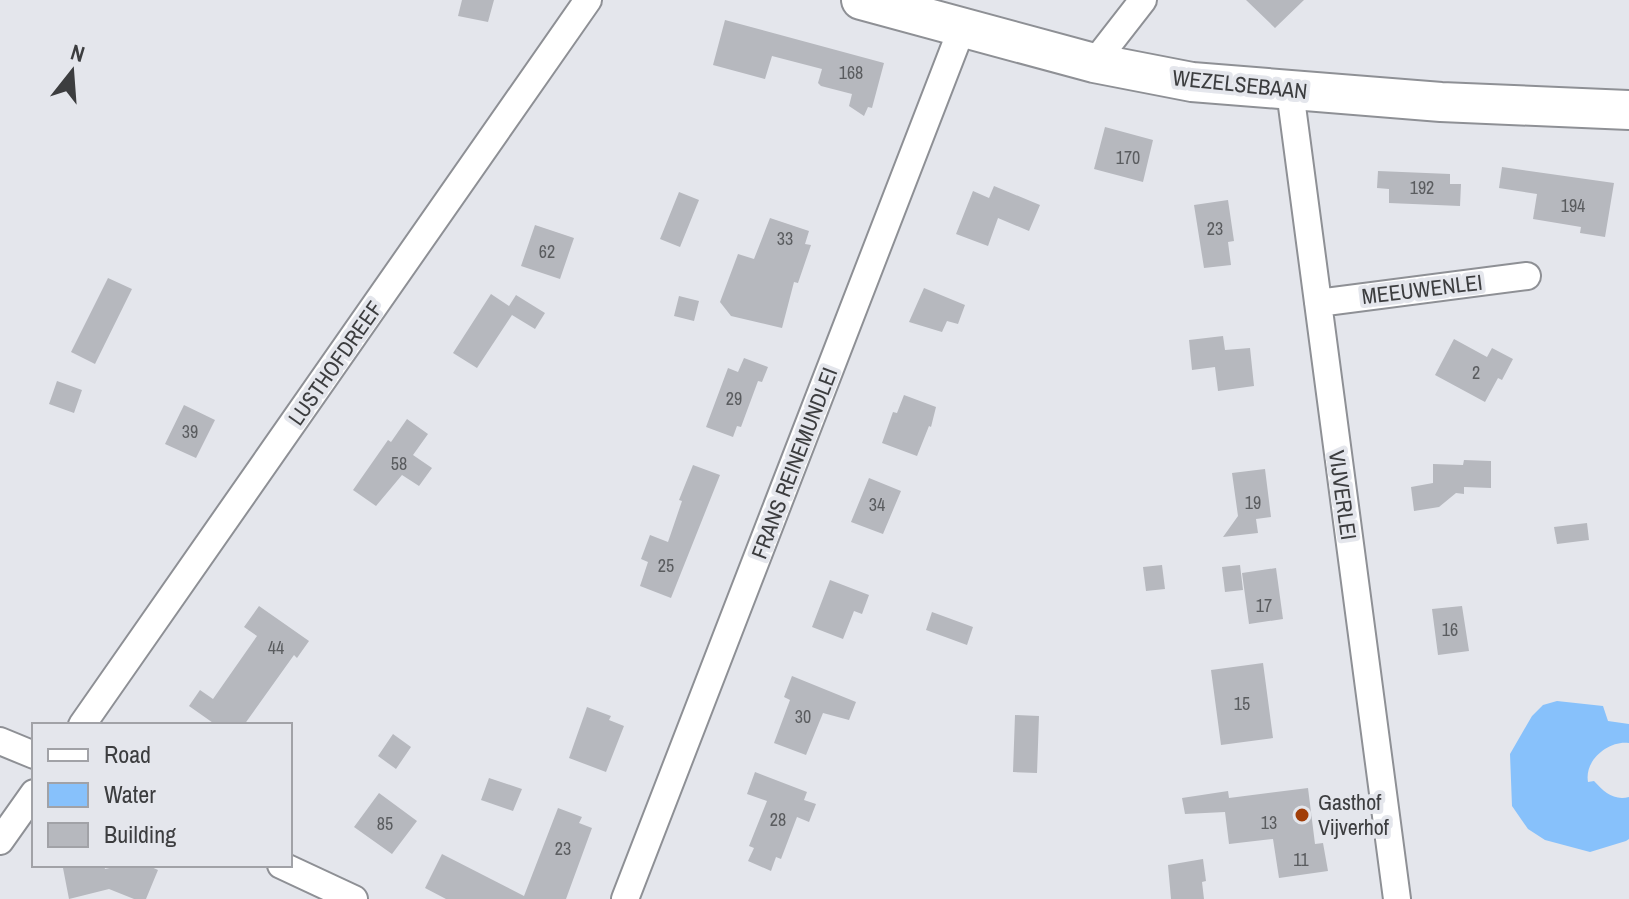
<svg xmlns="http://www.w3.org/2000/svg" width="1629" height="899" font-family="'Archivo Narrow',sans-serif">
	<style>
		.water { fill: #87c1fb }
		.building { fill: #b6b8be }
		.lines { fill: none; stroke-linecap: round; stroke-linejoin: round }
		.street-casing { stroke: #8e9095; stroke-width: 30 }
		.secondary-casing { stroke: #8e9095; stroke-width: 42 }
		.street { stroke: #fff; stroke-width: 26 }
		.secondary { stroke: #fff; stroke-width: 38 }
		.poi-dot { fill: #a13d07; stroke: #e4e6ec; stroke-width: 3 }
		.labels { text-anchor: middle; stroke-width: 8; stroke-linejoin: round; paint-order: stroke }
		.number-label { font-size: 18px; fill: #5a5c5f }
		.street-label { font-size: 22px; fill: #3c3d3f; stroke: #e4e6ec }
		.poi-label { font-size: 22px; fill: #3c3d3f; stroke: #e4e6ec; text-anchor: start }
	</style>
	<rect width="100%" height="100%" fill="#e4e6ec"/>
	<path class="water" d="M 1557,701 L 1603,706 L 1608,721 L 1629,724 L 1629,743 C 1609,740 1584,760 1588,782 L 1594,781 C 1604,792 1614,801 1629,797 L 1629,839 L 1626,841 L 1590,852 L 1545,840 L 1528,829 L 1512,806 L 1510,754 L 1532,716 L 1543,705 Z"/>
	<path class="building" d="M 462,0 L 494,0 L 488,22 L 458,16 Z
		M 1246,0 L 1304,0 L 1275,28 Z
		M 725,20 L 884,63 L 872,108 L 868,107 L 864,116 L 849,106 L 852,94 L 821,86 L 818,83 L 822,69 L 772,56 L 765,79 L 713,65 Z
		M 1105,127 L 1153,140 L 1143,182 L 1094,169 Z
		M 1502,167 L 1614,183 L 1605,237 L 1580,233 L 1581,227 L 1533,219 L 1537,194 L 1499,188 Z
		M 1378,171 L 1450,174 L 1450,184 L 1461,184 L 1460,206 L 1389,203 L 1389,189 L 1377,188 Z
		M 994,186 L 1040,205 L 1029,231 L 998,218 L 988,246 L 956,234 L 973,191 L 989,198 Z
		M 679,192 L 699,200 L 680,247 L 660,239 Z
		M 1228,200 L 1234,241 L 1228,242 L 1231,265 L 1204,268 L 1194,205 Z
		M 770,218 L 809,231 L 805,244 L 811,245 L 798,283 L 794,282 L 782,328 L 731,316 L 720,302 L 738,254 L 754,259 Z
		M 535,225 L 574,238 L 560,279 L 521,266 Z
		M 108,278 L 132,289 L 95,364 L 71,352 Z
		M 924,288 L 965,305 L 958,324 L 947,321 L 942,332 L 909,322 Z
		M 491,294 L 509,306 L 516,295 L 545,313 L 535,329 L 512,315 L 477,368 L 453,353 Z
		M 679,296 L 699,301 L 694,321 L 674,316 Z
		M 1223,336 L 1225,350 L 1250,348 L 1254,386 L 1218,391 L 1215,367 L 1192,370 L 1189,340 Z
		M 1454,339 L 1487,357 L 1492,348 L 1513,359 L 1502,380 L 1498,378 L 1485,402 L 1435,375 Z
		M 744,358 L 768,367 L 762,382 L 758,381 L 741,427 L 737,426 L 733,437 L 706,427 L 728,368 L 738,372 Z
		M 57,381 L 82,390 L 74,413 L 49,404 Z
		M 904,395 L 936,407 L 931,427 L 929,426 L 917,456 L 882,443 L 893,412 L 897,413 Z
		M 184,405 L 215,420 L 196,458 L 165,444 Z
		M 407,419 L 428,434 L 413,455 L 432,468 L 419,486 L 402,475 L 376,506 L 353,490 L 388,440 L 391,442 Z
		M 1464,460 L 1491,461 L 1491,488 L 1464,487 L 1464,494 L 1456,493 L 1439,507 L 1414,511 L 1411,487 L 1433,483 L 1433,464 L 1463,465 Z
		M 693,465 L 720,475 L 671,598 L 640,586 L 648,562 L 641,559 L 650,535 L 668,542 L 682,501 L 679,500 Z
		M 1265,469 L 1271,517 L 1256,519 L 1258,533 L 1223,537 L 1238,516 L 1232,473 Z
		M 869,478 L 901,491 L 883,534 L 851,522 Z
		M 1587,523 L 1589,540 L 1557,544 L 1554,527 Z
		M 1162,565 L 1165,589 L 1146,591 L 1143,567 Z
		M 1240,565 L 1243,590 L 1225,592 L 1222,567 Z
		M 1276,568 L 1283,619 L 1249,624 L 1242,573 Z
		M 830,580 L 869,595 L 862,614 L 854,611 L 843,639 L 812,627 Z
		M 259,606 L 309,641 L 297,658 L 294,655 L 244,725 L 216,725 L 189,706 L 200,690 L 213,699 L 257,636 L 244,627 Z
		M 1462,606 L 1469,651 L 1438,655 L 1432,609 Z
		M 932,612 L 973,627 L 967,645 L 926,630 Z
		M 1263,663 L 1273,738 L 1221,745 L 1211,670 Z
		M 792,676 L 856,702 L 849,720 L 823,713 L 806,755 L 774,743 L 790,700 L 784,697 Z
		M 587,707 L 611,716 L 609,720 L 624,726 L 606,772 L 569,758 Z
		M 1015,715 L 1039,716 L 1037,773 L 1013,772 Z
		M 393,734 L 411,747 L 396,769 L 378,756 Z
		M 755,772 L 807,792 L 804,800 L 816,804 L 809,822 L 797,817 L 781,859 L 776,857 L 771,871 L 748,861 L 754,848 L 749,846 L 767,801 L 747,794 Z
		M 489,778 L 522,789 L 513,811 L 481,800 Z
		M 1308,788 L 1315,844 L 1323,843 L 1328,871 L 1279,878 L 1273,839 L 1229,844 L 1225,812 L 1185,814 L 1182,798 L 1228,791 L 1229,798 Z
		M 379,793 L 417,821 L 392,854 L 354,827 Z
		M 558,808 L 582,817 L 579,823 L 592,828 L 566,899 L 446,899 L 425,888 L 442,854 L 524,896 Z
		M 1203,859 L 1206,881 L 1202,882 L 1204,899 L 1171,899 L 1168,865 Z
		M 75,865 L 104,865 L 105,869 L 123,865 L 147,865 L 158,870 L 146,899 L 134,899 L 109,889 L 69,899 L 63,868 Z"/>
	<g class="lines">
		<g class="street-casing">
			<path id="street" d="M 1094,63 L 1143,0
				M 1290,91 L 1397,899
				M 1318,303 L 1527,276
				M 82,725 L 588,0
				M 0,741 L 34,755
				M 0,841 L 34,793
				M 281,865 L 354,899
				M 625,899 L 962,28"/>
		</g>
		<g class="secondary-casing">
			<path id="secondary" d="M 861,0 L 1094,63 L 1192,82 L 1441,102 L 1629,110"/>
		</g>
		<use href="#street" class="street"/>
		<use href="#secondary" class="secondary"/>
	</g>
	<circle class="poi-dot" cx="1302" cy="815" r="8"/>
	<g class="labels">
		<g class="number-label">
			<text x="851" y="79">168</text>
			<text x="1128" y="164">170</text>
			<text x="1422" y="194">192</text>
			<text x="1573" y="212">194</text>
			<text x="1215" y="235">23</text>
			<text x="785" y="245">33</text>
			<text x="547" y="258">62</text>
			<text x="1476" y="379">2</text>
			<text x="734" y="405">29</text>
			<text x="190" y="438">39</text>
			<text x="399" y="470">58</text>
			<text x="1253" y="509">19</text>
			<text x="877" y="511">34</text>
			<text x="666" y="572">25</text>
			<text x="1264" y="612">17</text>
			<text x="1450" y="636">16</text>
			<text x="276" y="654">44</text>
			<text x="1242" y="710">15</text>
			<text x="803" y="723">30</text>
			<text x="778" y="826">28</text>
			<text x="1269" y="829">13</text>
			<text x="385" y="830">85</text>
			<text x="563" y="855">23</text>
			<text x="1301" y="866">11</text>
		</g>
		<g class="street-label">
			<text transform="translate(1240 84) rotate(6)" y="8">WEZELSEBAAN</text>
			<text transform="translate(1422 289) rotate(-7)" y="8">MEEUWENLEI</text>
			<text transform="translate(335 363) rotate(-55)" y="8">LUSTHOFDREEF</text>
			<text transform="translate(794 463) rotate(-69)" y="8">FRANS REINEMUNDLEI</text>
			<text transform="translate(1343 495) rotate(82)" y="8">VIJVERLEI</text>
		</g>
		<g class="poi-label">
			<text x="1318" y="810">Gasthof<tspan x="1318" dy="25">Vijverhof</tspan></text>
		</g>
	</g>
	<rect x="32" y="723" width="260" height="144" fill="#e4e6ec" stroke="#a1a2a7" stroke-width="2"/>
	<rect x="48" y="749" width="40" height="12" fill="#ffffff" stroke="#a1a2a7" stroke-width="2"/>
	<text x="104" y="763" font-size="24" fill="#3c3d3f">Road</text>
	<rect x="48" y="783" width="40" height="24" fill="#87c1fb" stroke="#a1a2a7" stroke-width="2"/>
	<text x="104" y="803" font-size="24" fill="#3c3d3f">Water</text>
	<rect x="48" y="823" width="40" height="24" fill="#b6b8be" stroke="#a1a2a7" stroke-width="2"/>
	<text x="104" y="843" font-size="24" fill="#3c3d3f">Building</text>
	<g transform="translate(72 72) rotate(17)" stroke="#e4e6ec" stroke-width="6" paint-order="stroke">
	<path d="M0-6L14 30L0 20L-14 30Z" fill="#3c3d3f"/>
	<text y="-12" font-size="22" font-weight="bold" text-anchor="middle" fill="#3c3d3f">N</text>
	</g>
</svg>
